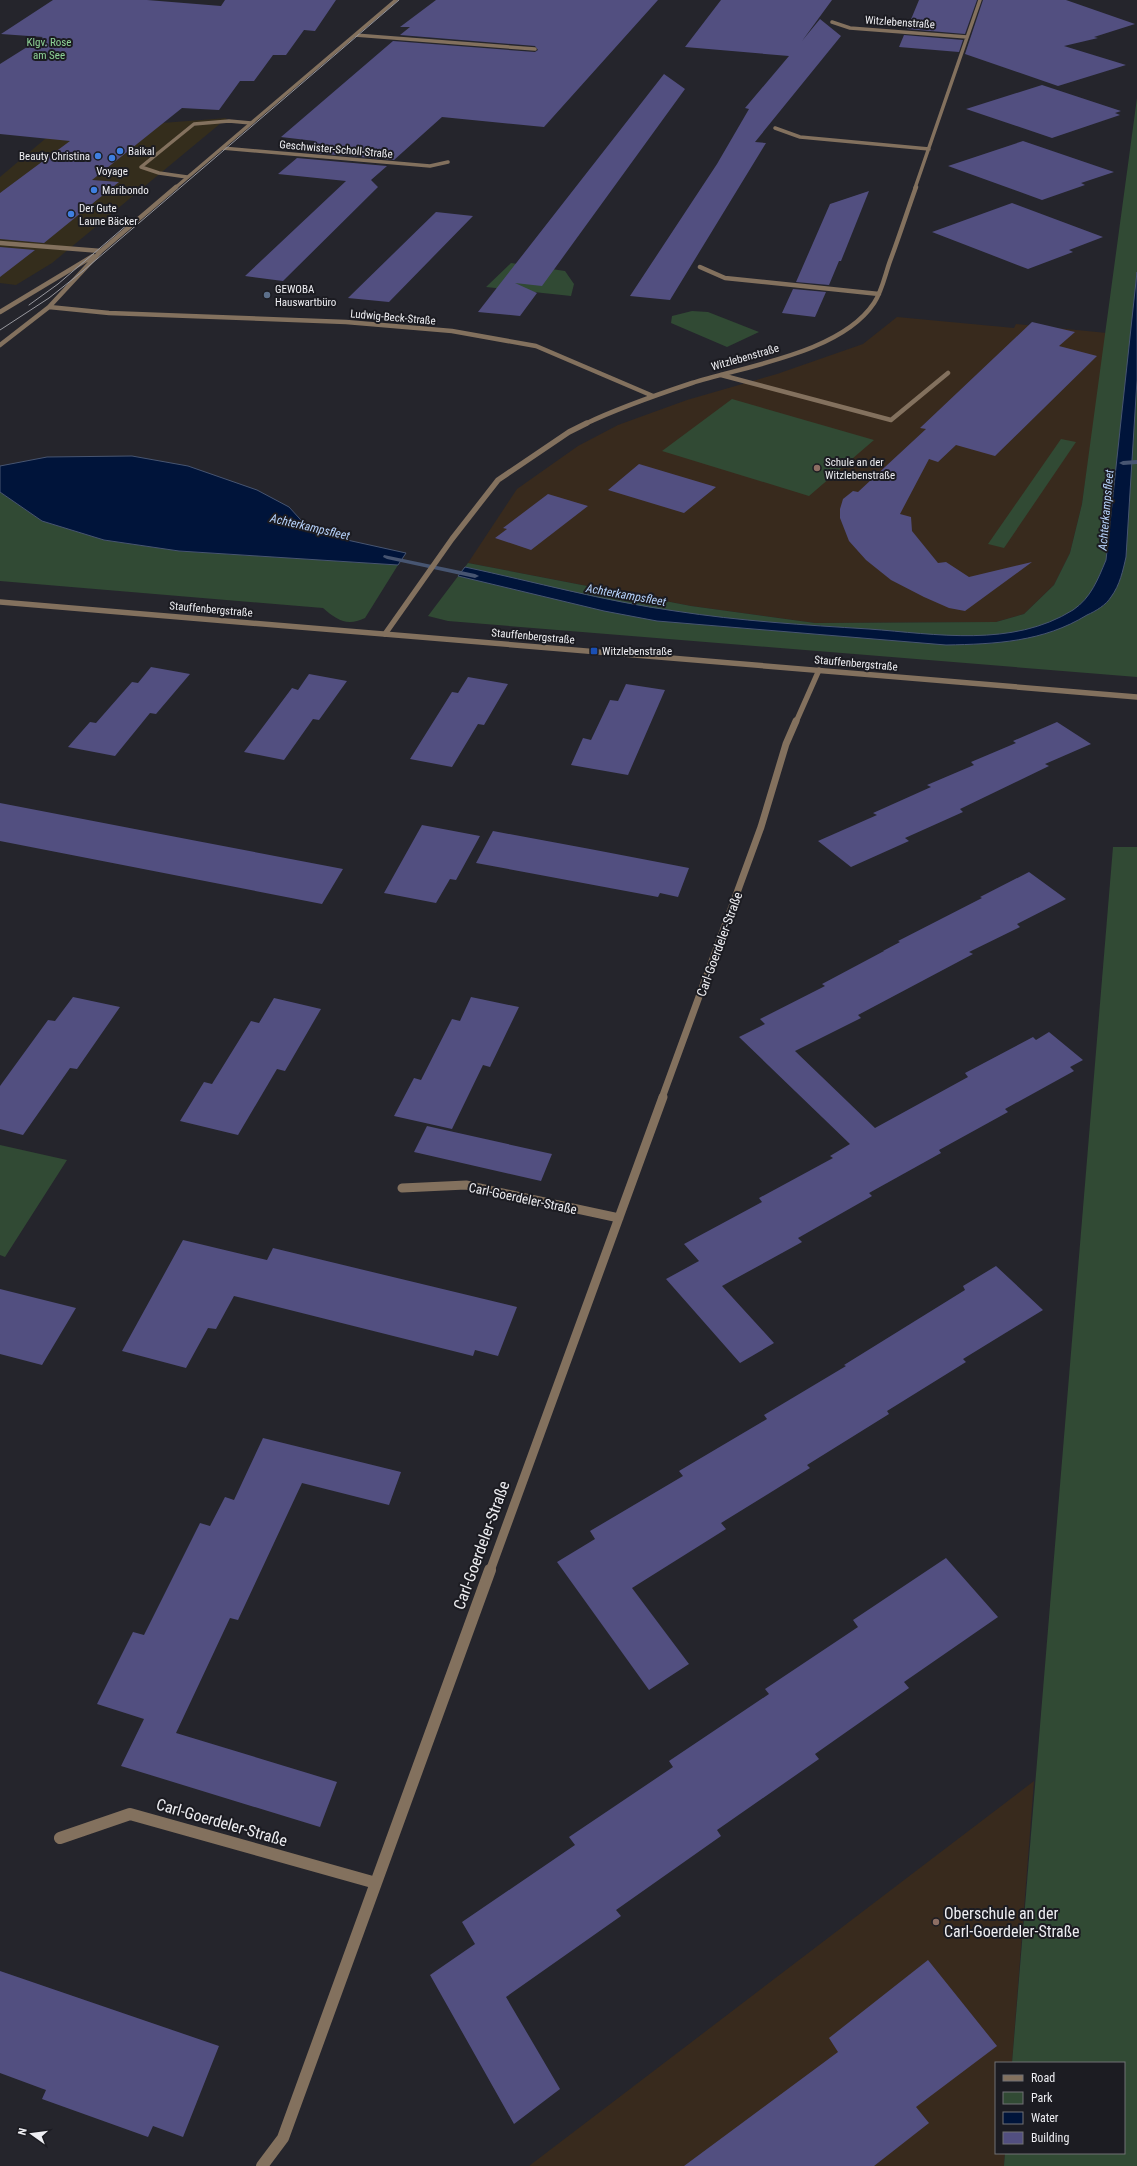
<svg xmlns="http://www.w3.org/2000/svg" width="1137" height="2166" font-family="'Roboto Condensed',sans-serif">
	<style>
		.commercial { fill: #342d1c }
		.education { fill: #382a1d }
		.green { fill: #314a34 }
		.water { fill: #00143a; stroke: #475571 }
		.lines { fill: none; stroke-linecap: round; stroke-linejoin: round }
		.stream { fill: #475571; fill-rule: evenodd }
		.building { fill: #524f80 }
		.service-far1 { stroke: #83715e; stroke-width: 3.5 }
		.service { stroke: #83715e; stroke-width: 4.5 }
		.minor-far5 { stroke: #83715e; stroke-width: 3.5 }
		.minor-far4 { stroke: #83715e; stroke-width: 4.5 }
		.minor-far3 { stroke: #83715e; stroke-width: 5.5 }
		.minor-far2 { stroke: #83715e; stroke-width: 7 }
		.minor-far1 { stroke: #83715e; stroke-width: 9 }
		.minor { stroke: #83715e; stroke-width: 12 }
		.tertiary { stroke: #83715e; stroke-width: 5.5 }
		.tram { stroke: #98989e; stroke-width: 1 }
		.shop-dot { fill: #3f7fe0; stroke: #1c1c22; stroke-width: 1.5 }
		.service-dot { fill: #5c6f8a; stroke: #1c1c22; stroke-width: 1.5 }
		.education-dot { fill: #8d6e63; stroke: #1c1c22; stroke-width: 1.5 }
		.transit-dot { fill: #1a4fb4; stroke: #1c1c22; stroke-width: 1.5 }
		.labels { text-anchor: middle; stroke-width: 4; stroke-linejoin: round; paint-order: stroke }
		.far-street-label { font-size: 11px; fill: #eeeef2; stroke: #1c1c22 }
		.far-park-label { font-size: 11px; fill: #8ed396; stroke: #1c1c22 }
		.far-poi-label { font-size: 11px; fill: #eeeef2; stroke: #1c1c22; text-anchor: start }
		.far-water-label { font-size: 12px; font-style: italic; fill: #b6d2fb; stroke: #1c1c22 }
		.street-label { font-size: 13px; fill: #eeeef2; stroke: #1c1c22 }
		.near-street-label { font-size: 16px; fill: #eeeef2; stroke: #1c1c22 }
		.near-poi-label { font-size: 16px; fill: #eeeef2; stroke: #1c1c22; text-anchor: start }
	</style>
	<rect width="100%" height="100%" fill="#25252c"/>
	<path class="commercial" d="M 78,116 L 149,124 L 227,118 L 52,263 L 16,285 L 0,283 L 0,177 L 45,139 Z"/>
	<path class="education" d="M 897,317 L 1014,328 L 1016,324 L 1107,333 L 1082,504 L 1070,553 L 1054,585 L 1024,614 L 996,622 L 815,623 L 691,606 L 468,563 L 517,489 L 578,446 L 618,425 L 687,400 L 777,374 L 863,344 Z
		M 1034,1781 L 1012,2063 L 996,2063 L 996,2153 L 1005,2153 L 1004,2166 L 529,2166 Z"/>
	<path class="green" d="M 1137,98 L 1137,677 L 448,621 L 428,616 L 468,563 L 691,606 L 815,623 L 996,622 L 1024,614 L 1054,585 L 1070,553 L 1082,504 Z
		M 511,263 L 565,271 L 574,284 L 571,296 L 486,287 Z
		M 692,311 L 708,312 L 759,332 L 727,347 L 671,323 L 672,316 Z
		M 732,399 L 874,440 L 809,496 L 662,451 Z
		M 1061,439 L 1076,442 L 1004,548 L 988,544 Z
		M 0,492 L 42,521 L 104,540 L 179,551 L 398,565 L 365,618 C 347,627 337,620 323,608 L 0,581 Z
		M 1113,847 L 1137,847 L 1137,2166 L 1004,2166 L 1005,2153 L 1124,2153 L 1124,2063 L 1012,2063 Z
		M 0,1145 L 67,1160 L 5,1257 L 0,1255 Z"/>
	<path class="water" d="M 1137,272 L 1137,380 L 1126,557 C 1123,570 1120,585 1111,597 C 1106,605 1096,611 1087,615 C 1043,642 996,644 946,645 L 657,621 L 604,611 L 458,576 L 465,567 C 535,582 604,601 675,611 C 740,621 804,625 869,629 C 936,634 1012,648 1073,610 C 1091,598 1098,579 1106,560 Z
		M 132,456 L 188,466 L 257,490 L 289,507 L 309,529 L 329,536 L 406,553 L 398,565 L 179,551 L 104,540 L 42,521 L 0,492 L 0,466 L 47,457 Z"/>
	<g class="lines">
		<path class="stream" d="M 1137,460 L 1137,464 L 1123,465 L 1119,463 L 1123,461 Z
			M 384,555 L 475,574 L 479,576 L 475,578 L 387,559 L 383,557 Z"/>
	</g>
	<path class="building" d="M 53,0 L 147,0 L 221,6 L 225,0 L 336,0 L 315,31 L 304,30 L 286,55 L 273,55 L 254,81 L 240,81 L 219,110 L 182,108 L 92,180 L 119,182 L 44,243 L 0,239 L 0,193 L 70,141 L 0,134 L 0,64 L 43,37 L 1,34 Z
		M 436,0 L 658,0 L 544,127 L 442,117 L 394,160 L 303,152 L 315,141 L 281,137 L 393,41 L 535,52 L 538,50 L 535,46 L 400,35 L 410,27 L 400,27 Z
		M 721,0 L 832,0 L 802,41 L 820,19 L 841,36 L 755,142 L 766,143 L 670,300 L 630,296 L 717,164 L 749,109 L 745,108 L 789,56 L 685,47 Z
		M 919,0 L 977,0 L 965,34 L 907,29 Z
		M 983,0 L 1066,0 L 1135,24 L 1094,37 L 1098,38 L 1064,46 L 1126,65 L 1058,86 L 965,54 Z
		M 904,35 L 963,40 L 959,52 L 899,47 Z
		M 664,74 L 685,89 L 542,286 L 515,283 L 537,293 L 520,316 L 478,312 Z
		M 1042,85 L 1121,111 L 1115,113 L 1120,115 L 1052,138 L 966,109 Z
		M 1023,141 L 1114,172 L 1081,183 L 1085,185 L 1042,200 L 948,166 Z
		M 297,158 L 387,166 L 371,180 L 378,187 L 283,281 L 245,276 L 346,181 L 278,174 Z
		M 869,191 L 841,261 L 839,261 L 829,285 L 796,282 L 830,204 Z
		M 1012,203 L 1103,237 L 1069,250 L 1073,252 L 1028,269 L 932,232 Z
		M 436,212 L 473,216 L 389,302 L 348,298 Z
		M 0,247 L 35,250 L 0,277 Z
		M 793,289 L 826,292 L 815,317 L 782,313 Z
		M 1032,322 L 1075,332 L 1059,346 L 1097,356 L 995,456 L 956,445 L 938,462 L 929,459 L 900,514 L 911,517 L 912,531 L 938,563 L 946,562 L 969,577 L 1032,562 L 965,611 L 949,608 L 924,597 L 891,580 L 866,560 L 849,541 L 840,518 L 840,509 L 843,499 L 853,491 L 858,492 L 926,429 L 920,428 Z
		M 639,464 L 716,487 L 684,513 L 608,490 Z
		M 548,494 L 588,506 L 531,550 L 495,538 L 507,529 L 503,528 Z
		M 151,667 L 190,674 L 156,714 L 150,713 L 115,756 L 68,747 L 90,722 L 96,723 L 132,682 L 138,683 Z
		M 309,674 L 347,681 L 319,720 L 313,719 L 284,760 L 244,752 L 292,688 L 298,690 Z
		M 468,677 L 508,684 L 484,725 L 478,724 L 452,767 L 410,759 L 452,692 L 458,693 Z
		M 626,684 L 665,690 L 628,775 L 571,765 L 583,738 L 591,740 L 610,700 L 618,701 Z
		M 1057,722 L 1091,744 L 1045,764 L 1049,766 L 960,809 L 963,812 L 905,838 L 909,841 L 851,867 L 818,841 L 877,815 L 873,813 L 931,787 L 927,785 L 974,765 L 971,762 L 1016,743 L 1013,741 Z
		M 0,803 L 197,841 L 343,869 L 322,904 L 0,841 Z
		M 422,825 L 480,836 L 456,880 L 450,879 L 436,903 L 384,893 Z
		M 493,831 L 590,849 L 689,868 L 678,897 L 660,893 L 658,897 L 476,863 Z
		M 1029,872 L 1066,899 L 1017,924 L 1020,927 L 969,952 L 973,954 L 858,1015 L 861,1018 L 795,1051 L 875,1128 L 968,1077 L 965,1073 L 1033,1037 L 1036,1040 L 1049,1032 L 1083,1060 L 1070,1067 L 1074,1071 L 1005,1109 L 1008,1112 L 939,1150 L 941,1153 L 869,1193 L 872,1196 L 798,1238 L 802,1242 L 722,1286 L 774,1343 L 740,1363 L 666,1279 L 699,1261 L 684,1244 L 762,1202 L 759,1198 L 833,1158 L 830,1156 L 850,1144 L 739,1037 L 765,1024 L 760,1019 L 825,986 L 822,984 L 884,951 L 883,951 L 900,942 L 898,941 L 982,898 L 980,897 Z
		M 73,997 L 120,1007 L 77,1069 L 70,1068 L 23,1135 L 0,1129 L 0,1086 L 48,1020 L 55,1021 Z
		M 471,997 L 519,1007 L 490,1067 L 483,1065 L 452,1129 L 394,1116 L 414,1078 L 421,1080 L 452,1019 L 460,1021 Z
		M 274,998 L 321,1009 L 285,1071 L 277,1069 L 238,1135 L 180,1121 L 204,1082 L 212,1084 L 251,1021 L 259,1023 Z
		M 427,1126 L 552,1154 L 541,1181 L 414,1152 Z
		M 183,1240 L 267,1260 L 273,1248 L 517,1307 L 498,1356 L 475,1350 L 473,1356 L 234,1296 L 216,1329 L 208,1328 L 186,1368 L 122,1351 Z
		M 996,1266 L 1043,1310 L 963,1359 L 966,1362 L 887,1411 L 889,1414 L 807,1465 L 810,1468 L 721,1523 L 726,1529 L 632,1588 L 689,1664 L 649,1690 L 557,1562 L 595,1539 L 590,1531 L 683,1476 L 679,1471 L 767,1419 L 764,1415 L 846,1366 L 844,1365 L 965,1290 L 963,1286 Z
		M 0,1289 L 76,1308 L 42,1365 L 0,1354 Z
		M 263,1438 L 401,1472 L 389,1505 L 302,1483 L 238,1620 L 230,1618 L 176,1733 L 337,1782 L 320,1827 L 121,1766 L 144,1719 L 97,1704 L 133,1632 L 144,1635 L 200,1523 L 210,1526 L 225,1497 L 234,1500 Z
		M 946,1558 L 998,1617 L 904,1682 L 909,1688 L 815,1754 L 819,1759 L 717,1830 L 721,1836 L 616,1910 L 621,1916 L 506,1997 L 560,2089 L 514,2124 L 430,1975 L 475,1944 L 462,1922 L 575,1845 L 569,1837 L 673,1767 L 669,1761 L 769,1694 L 765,1689 L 858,1627 L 853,1620 Z
		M 928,1960 L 997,2046 L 916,2107 L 929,2123 L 874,2166 L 684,2166 L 838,2052 L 829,2038 Z
		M 0,1971 L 219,2046 L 183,2137 L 153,2126 L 148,2137 L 42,2099 L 46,2090 L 0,2073 Z"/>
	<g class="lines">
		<path class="service-far1" d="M 187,177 L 159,173 L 141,167 L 194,124 L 229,121 L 251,123"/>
		<path class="service" d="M 721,375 L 891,420 L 948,373"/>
		<path class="minor-far5" d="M 832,22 L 850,28 L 967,37
			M 355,35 L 535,49
			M 775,128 L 800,137 L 929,149
			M 222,148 L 430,166 L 448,162
			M 175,188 L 396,0
			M 915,188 L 980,0"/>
		<path class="minor-far4" d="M 0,243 L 101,251
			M 700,267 L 725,278 L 879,294
			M 49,307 L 109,313 L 346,322 L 452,331 L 536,346 L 653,396
			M 0,312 L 93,256
			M 0,345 L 49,307 L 101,251 L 176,187
			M 585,424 C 618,408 656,395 692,383 C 745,366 841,353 874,303 C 882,291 885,275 890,261 C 899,237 907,212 916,187"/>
		<path class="minor-far3" d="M 385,634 L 452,539 L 498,480 L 569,432 L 587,423
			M 796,722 L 819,670"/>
		<path class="minor-far2" d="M 662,1098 L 761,827 L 786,744 L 796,721"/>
		<path class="minor-far1" d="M 402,1188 L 466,1185 L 619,1218
			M 490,1571 L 663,1097"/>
		<path class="minor" d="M 60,1838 L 130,1814 L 376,1883
			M 262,2166 L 283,2138 L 490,1570"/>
		<path class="tertiary" d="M 0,602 L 1137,697"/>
		<path class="tram" d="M 29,305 L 58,284 L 128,224
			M 0,330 L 49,298 L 83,271 L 399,0"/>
	</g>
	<g class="shop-dot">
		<circle cx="120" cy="151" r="4"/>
		<circle cx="98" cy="156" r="4"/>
		<circle cx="112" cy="158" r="4"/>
		<circle cx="94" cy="190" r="4"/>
		<circle cx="71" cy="214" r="4"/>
	</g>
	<circle class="service-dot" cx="267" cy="295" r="4"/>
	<g class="education-dot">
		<circle cx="817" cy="468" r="4"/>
		<circle cx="936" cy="1922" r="4"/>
	</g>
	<rect class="transit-dot" x="590" y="647" width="8" height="8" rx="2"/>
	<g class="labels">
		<g class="far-street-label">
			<text transform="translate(900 22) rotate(4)" y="4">Witzlebenstraße</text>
			<text transform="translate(336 149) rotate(5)" y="4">Geschwister-Scholl-Straße</text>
			<text transform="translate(393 317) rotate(5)" y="4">Ludwig-Beck-Straße</text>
			<text transform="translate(745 357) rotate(-16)" y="4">Witzlebenstraße</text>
			<text transform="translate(211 609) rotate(5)" y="4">Stauffenbergstraße</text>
			<text transform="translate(533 636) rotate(5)" y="4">Stauffenbergstraße</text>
			<text transform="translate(856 663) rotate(5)" y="4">Stauffenbergstraße</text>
		</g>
		<g class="far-park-label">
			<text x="49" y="46">Klgv. Rose<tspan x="49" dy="13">am See</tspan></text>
		</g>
		<g class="far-poi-label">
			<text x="128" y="155">Baikal</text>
			<text x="90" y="160" text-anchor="end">Beauty Christina</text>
			<text x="112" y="175" text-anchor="middle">Voyage</text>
			<text x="102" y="194">Maribondo</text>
			<text x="79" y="212">Der Gute<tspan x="79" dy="13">Laune Bäcker</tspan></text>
			<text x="275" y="293">GEWOBA<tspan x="275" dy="13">Hauswartbüro</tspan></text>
			<text x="825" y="466">Schule an der<tspan x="825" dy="13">Witzlebenstraße</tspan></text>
			<text x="602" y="655">Witzlebenstraße</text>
		</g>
		<g class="far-water-label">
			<text transform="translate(1106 510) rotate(-85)" y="4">Achterkampsfleet</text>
			<text transform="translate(310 527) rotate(13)" y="4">Achterkampsfleet</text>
			<text transform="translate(626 595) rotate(10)" y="4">Achterkampsfleet</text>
		</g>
		<g class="street-label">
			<text transform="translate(719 944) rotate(-70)" y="5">Carl-Goerdeler-Straße</text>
			<text transform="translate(523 1198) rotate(12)" y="5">Carl-Goerdeler-Straße</text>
		</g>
		<g class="near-street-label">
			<text transform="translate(481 1545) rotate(-70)" y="6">Carl-Goerdeler-Straße</text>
			<text transform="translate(222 1822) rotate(16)" y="6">Carl-Goerdeler-Straße</text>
		</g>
		<g class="near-poi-label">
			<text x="944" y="1919">Oberschule an der<tspan x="944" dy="18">Carl-Goerdeler-Straße</tspan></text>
		</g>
	</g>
	<rect x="995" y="2062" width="130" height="92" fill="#1c1c22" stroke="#707075"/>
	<rect x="1003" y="2075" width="20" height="6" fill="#83715e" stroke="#707075"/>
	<text x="1031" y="2082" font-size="12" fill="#eeeef2">Road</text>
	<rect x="1003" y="2092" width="20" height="12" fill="#314a34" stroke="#707075"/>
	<text x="1031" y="2102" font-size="12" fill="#eeeef2">Park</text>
	<rect x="1003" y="2112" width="20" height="12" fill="#00143a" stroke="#707075"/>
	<text x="1031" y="2122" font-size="12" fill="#eeeef2">Water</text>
	<rect x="1003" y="2132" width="20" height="12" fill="#524f80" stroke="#707075"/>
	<text x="1031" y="2142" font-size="12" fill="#eeeef2">Building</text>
	<g transform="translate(32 2134) rotate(284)" stroke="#1c1c22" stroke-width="3" paint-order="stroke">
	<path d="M0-3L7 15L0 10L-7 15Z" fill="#eeeef2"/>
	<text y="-6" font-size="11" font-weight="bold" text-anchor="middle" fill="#eeeef2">N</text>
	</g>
</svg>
